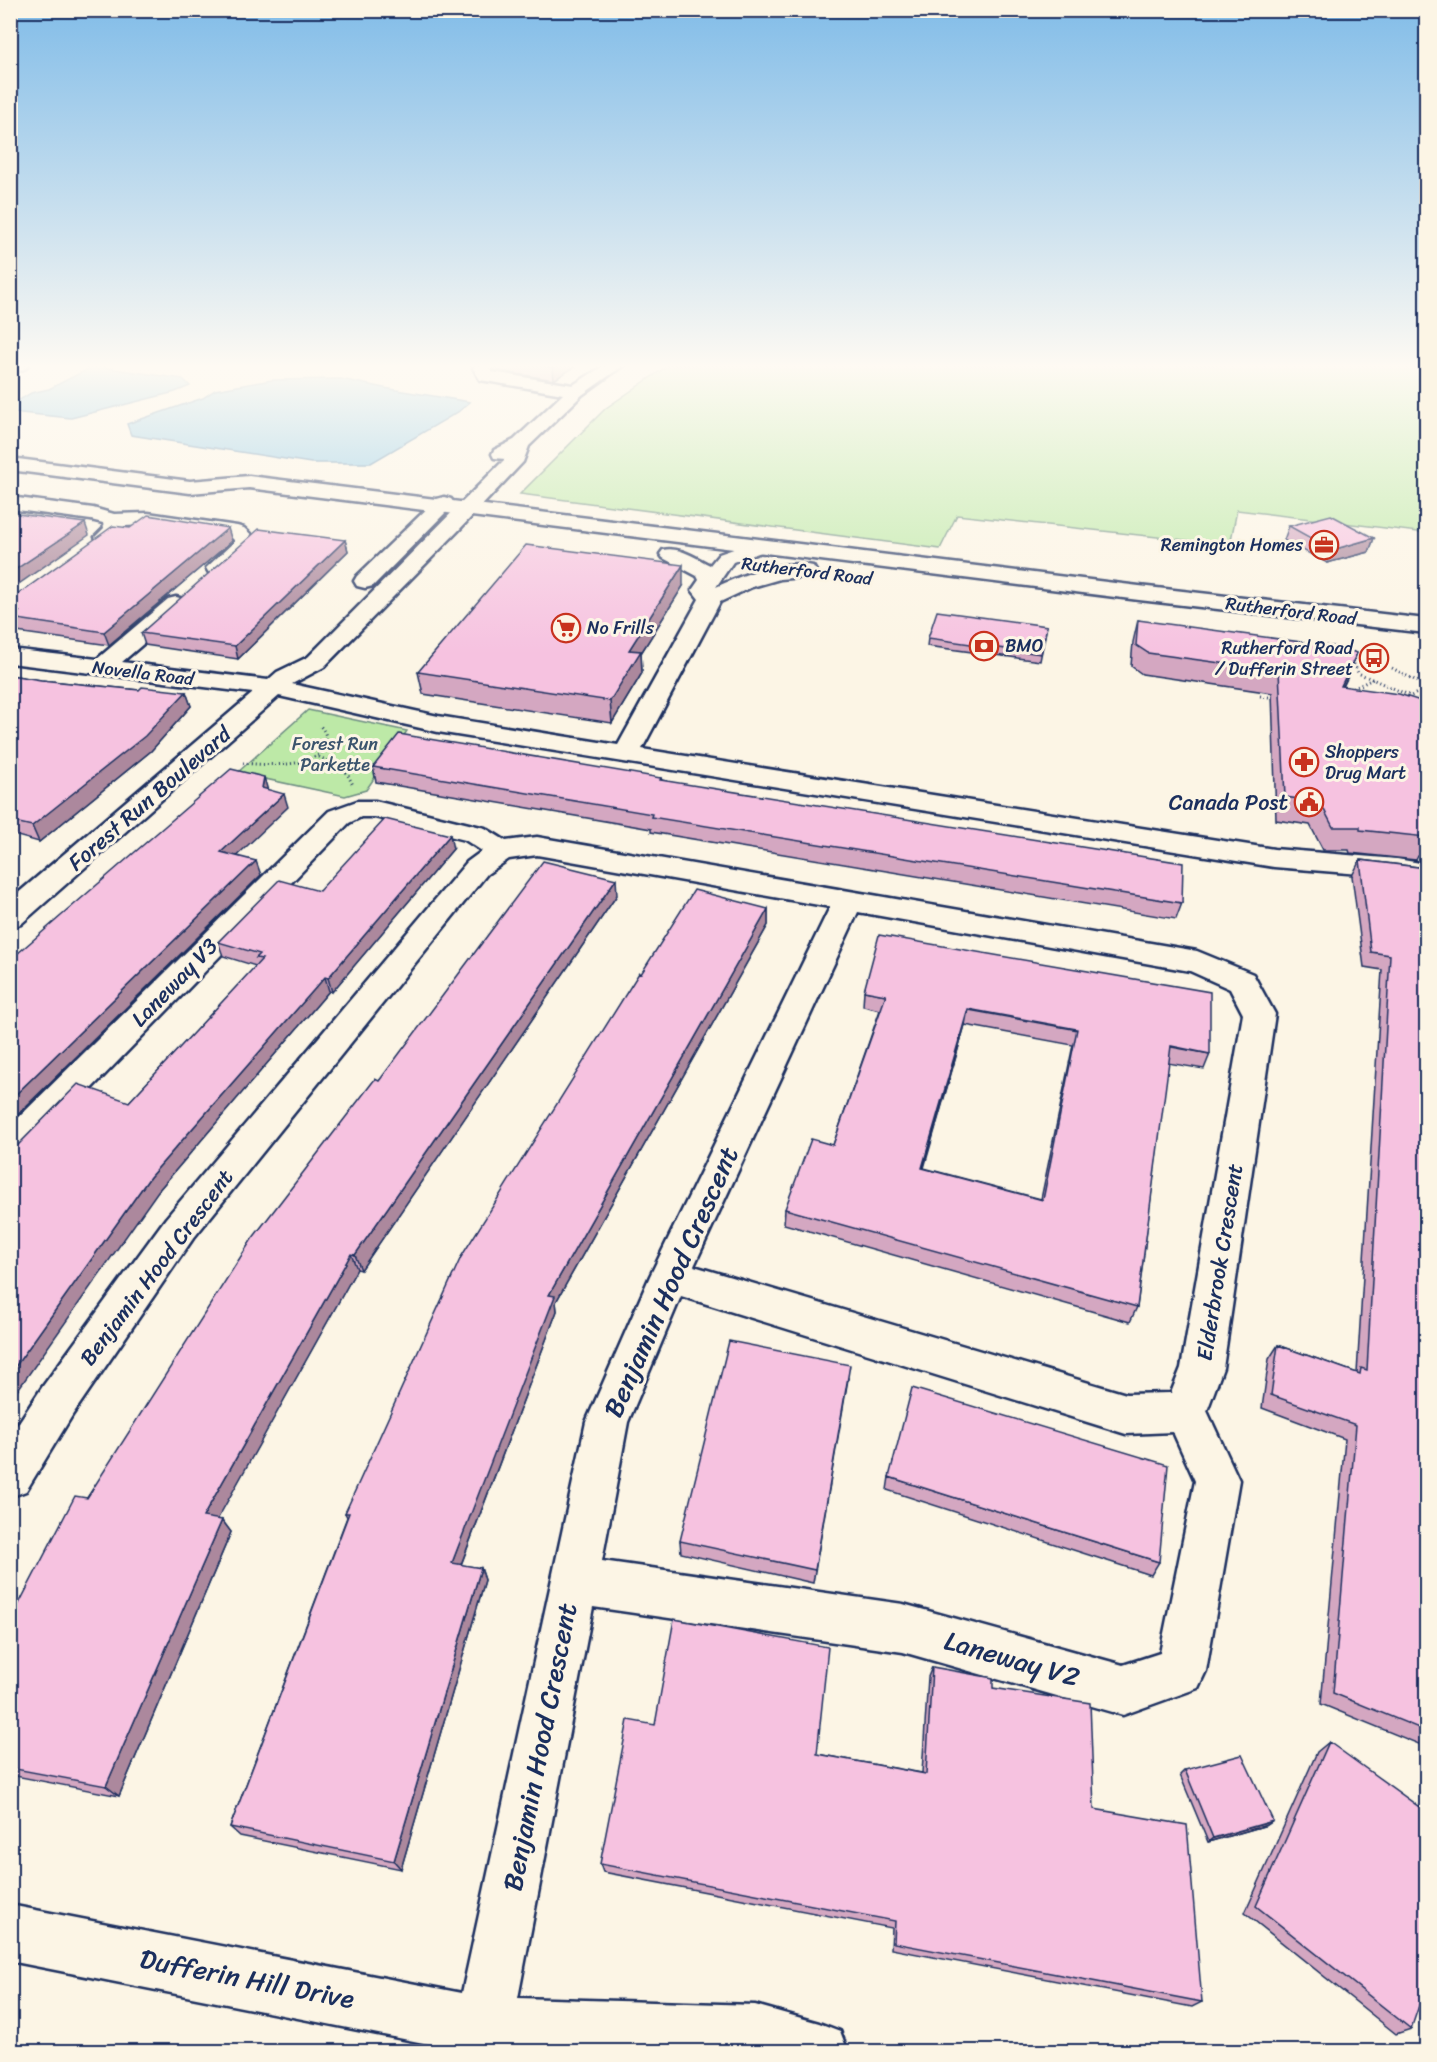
<svg xmlns="http://www.w3.org/2000/svg" width="1437" height="2062" font-family="Sriracha,sans-serif">
	<style>
		.green { fill: #bde9a7; stroke: #6c8c82; stroke-width: 1.5 }
		.water { fill: #86c7e7; stroke: #5b8ab0; stroke-width: 1.5 }
		.lines { fill: none; stroke-linecap: round; stroke-linejoin: round }
		.minor-casing { stroke: #1b2f5e; stroke-width: 5 }
		.major-casing { stroke: #1b2f5e; stroke-width: 5 }
		.path { stroke: #1b2f5e; stroke-width: 3; stroke-dasharray: 1 3; stroke-linecap: butt }
		.minor { fill: #fcf5e5; fill-rule: evenodd }
		.major { fill: #fcf5e5; fill-rule: evenodd }
		.wall { fill: #d4a7c1; stroke: #1b2f5e; stroke-width: 1.5; fill-rule: evenodd }
		.shaded-wall { fill: #ac889d; stroke: #1b2f5e; stroke-width: 1.5 }
		.building { fill: #f6c2e0; stroke: #1b2f5e; stroke-width: 1.5; fill-rule: evenodd }
		.labels { text-anchor: middle; stroke-width: 6; stroke-linejoin: round; paint-order: stroke }
		.far-poi-label { font-size: 18px; fill: #1b2f5e; stroke: #fcf5e5; text-anchor: start }
		.far-street-label { font-size: 18px; fill: #1b2f5e; stroke: #fcf5e5 }
		.far-park-label { font-size: 18px; fill: #3b546d; stroke: #fcf5e5 }
		.street-label { font-size: 22px; fill: #1b2f5e; stroke: #fcf5e5 }
		.poi-label { font-size: 22px; fill: #1b2f5e; stroke: #fcf5e5; text-anchor: end }
		.near-street-label { font-size: 27px; fill: #1b2f5e; stroke: #fcf5e5 }
	</style>
	<rect width="100%" height="100%" fill="#fcf5e5"/>
	<filter id="ink" filterUnits="userSpaceOnUse"><feTurbulence type="fractalNoise" baseFrequency=".0167" numOctaves="2"/><feDisplacementMap in="SourceGraphic" scale="12" xChannelSelector="R" yChannelSelector="G"/><feConvolveMatrix kernelMatrix="1 2 1 2 8 2 1 2 1" color-interpolation-filters="sRGB"/></filter>
	<g filter="url(#ink)">
		<path class="green" d="M 669,365 L 1426,365 L 1426,533 L 1237,510 L 1230,545 L 957,515 L 940,549 L 520,494 L 606,408 Z
			M 308,710 L 407,731 L 366,790 L 345,796 L 237,773 Z"/>
		<path class="water" d="M 94,366 L 183,379 L 190,386 L 175,392 L 71,418 L 11,412 L 11,405 L 31,393 L 49,389 Z
			M 341,379 L 384,388 L 470,402 L 458,412 L 371,463 L 311,463 L 131,435 L 127,424 L 203,398 L 215,390 L 272,380 Z"/>
		<g class="lines">
			<g class="minor-casing">
				<path id="minor" d="M 10,365 L 28,365 L 26,368 L 10,375 Z
					M 475,365 L 495,365 L 490,370 L 492,372 L 573,385 L 605,365 L 624,365 L 582,395 L 529,446 L 523,462 L 458,531 L 324,667 L 292,684 L 438,716 L 618,745 L 699,599 L 692,590 L 699,580 L 697,576 L 663,558 L 660,554 L 663,550 C 679,546 696,558 710,565 L 719,554 L 760,540 L 767,542 L 770,546 L 767,550 L 733,562 L 716,587 C 743,574 783,559 813,566 L 816,571 L 813,576 L 780,579 L 752,587 L 720,602 L 642,749 L 1274,849 L 1397,859 L 1426,864 L 1426,882 L 1397,877 L 1274,867 L 438,732 L 279,696 L 21,924 L 10,927 L 10,900 L 253,693 L 10,663 L 10,649 L 97,659 L 168,599 L 176,597 L 184,599 L 187,604 L 184,609 L 122,662 L 268,680 L 277,672 L 308,657 L 505,459 L 494,458 L 492,454 L 494,450 L 514,440 L 563,394 L 480,380 L 473,368 Z
					M 10,497 L 93,508 L 114,514 L 148,513 L 237,526 L 244,528 L 258,541 L 225,573 L 217,574 L 209,573 L 206,568 L 235,541 L 231,537 L 148,525 L 124,526 C 124,539 109,544 98,541 L 95,537 L 104,528 L 103,523 L 91,520 L 10,509 Z
					M 444,497 L 451,499 L 454,503 L 451,507 L 373,586 L 365,588 L 357,586 L 354,581 L 357,576 L 437,499 Z
					M 357,801 L 375,801 L 485,828 L 506,841 L 537,837 L 1197,951 L 1253,974 L 1275,1014 L 1223,1368 L 1207,1411 L 1239,1480 L 1206,1671 L 1198,1688 L 1123,1715 L 903,1652 L 593,1607 L 518,1998 L 755,2005 L 819,2023 L 840,2031 L 848,2052 L 449,2052 L 449,2048 L 10,1961 L 10,1905 L 462,1993 L 586,1422 L 650,1276 L 830,907 L 537,855 L 509,859 L 487,874 L 192,1240 L 73,1414 L 26,1491 L 10,1497 L 10,1436 L 43,1386 L 166,1218 L 467,862 L 482,851 L 465,840 L 375,817 L 361,817 L 349,823 L 23,1159 L 10,1163 L 10,1126 L 329,811 ZM 858,912 L 1190,971 L 1230,989 L 1243,1014 L 1181,1368 L 1171,1393 L 1126,1394 L 694,1266 ZM 681,1296 L 1126,1434 L 1173,1432 L 1195,1481 L 1160,1653 L 1123,1665 L 903,1604 L 602,1561 L 628,1422 Z"/>
			</g>
			<g class="major-casing">
				<path id="major" d="M 10,458 L 190,481 L 249,476 L 1139,586 L 1426,619 L 1426,633 L 1139,600 L 249,488 L 190,493 L 10,470 Z"/>
			</g>
			<path class="path" d="M 1354,664 L 1358,673 L 1411,696 L 1426,689
				M 1392,668 L 1426,686
				M 1350,690 L 1373,679
				M 1260,696 L 1277,698
				M 319,757 L 344,768 L 353,785
				M 243,763 C 263,765 317,769 325,746 C 328,737 325,731 319,725"/>
			<use href="#minor" class="minor"/>
			<use href="#major" class="major"/>
		</g>
		<path class="wall" d="M 493,365 L 577,365 L 554,380 L 494,370 Z
			M 1289,526 L 1374,538 L 1369,552 L 1327,563 L 1284,540 Z
			M 345,540 L 348,551 L 238,659 L 145,645 L 141,633 Z
			M 232,541 L 109,645 L 17,632 L 13,624 L 10,624 L 10,598 Z
			M 683,586 L 641,653 L 642,673 L 612,723 L 423,694 L 418,672 Z
			M 1138,620 L 1349,674 L 1343,687 L 1426,716 L 1426,858 L 1418,856 L 1416,860 L 1350,853 L 1349,850 L 1323,850 L 1310,825 L 1276,820 L 1272,693 L 1142,674 L 1131,666 L 1133,642 Z
			M 1047,626 L 1040,661 L 927,646 L 928,638 Z
			M 10,675 L 41,680 L 139,690 L 186,692 L 191,706 L 151,751 L 39,842 L 10,834 Z
			M 373,767 L 661,778 L 662,780 L 1182,903 L 1176,919 L 651,832 L 651,829 L 376,782 Z
			M 453,849 L 332,992 L 329,991 L 158,1191 L 16,1147 L 129,1102 L 256,966 L 223,956 L 218,942 L 319,891 Z
			M 1360,860 L 1426,868 L 1426,1747 L 1321,1704 L 1345,1439 L 1262,1408 L 1269,1359 L 1278,1345 L 1357,1373 L 1382,970 L 1364,967 L 1352,876 Z
			M 617,895 L 361,1270 L 357,1269 L 217,1519 L 222,1520 L 231,1532 L 119,1796 L 10,1775 L 10,1621 L 87,1498 L 379,1081 Z
			M 768,909 L 768,925 L 556,1302 L 557,1311 L 461,1565 L 481,1568 L 485,1580 L 401,1869 L 240,1836 L 230,1827 L 347,1517 L 345,1513 L 641,974 Z
			M 864,991 L 1210,1054 L 1204,1069 L 1168,1063 L 1137,1307 L 1130,1322 L 784,1224 L 785,1209 L 833,1145 L 880,1010 L 863,1006 ZM 965,1025 L 1073,1045 L 1041,1199 L 924,1168 Z
			M 848,1379 L 813,1583 L 681,1553 L 680,1541 Z
			M 889,1477 L 1159,1562 L 1151,1575 L 887,1490 Z
			M 932,1667 L 993,1688 L 1094,1809 L 1202,2002 L 1192,2007 L 891,1949 L 892,1928 L 603,1872 L 600,1864 L 817,1754 L 922,1773 L 928,1677 Z
			M 1329,1742 L 1411,2029 L 1396,2034 L 1245,1913 L 1317,1752 Z
			M 1185,1770 L 1273,1821 L 1267,1825 L 1208,1842 L 1180,1775 Z"/>
		<path class="shaded-wall" d="M 557,365 L 577,365 L 554,380 L 553,368 Z
			M 85,523 L 89,535 L 10,590 L 10,573 Z
			M 228,528 L 232,541 L 109,645 L 104,632 Z
			M 1374,538 L 1369,552 L 1327,563 L 1332,550 Z
			M 345,540 L 348,551 L 238,659 L 235,646 Z
			M 683,565 L 683,586 L 641,653 L 642,673 L 612,723 L 610,701 L 629,650 Z
			M 1357,653 L 1349,674 L 1332,708 L 1341,686 Z
			M 186,692 L 191,706 L 151,751 L 39,842 L 32,826 Z
			M 264,777 L 268,791 L 262,788 Z
			M 284,794 L 288,807 L 226,866 L 221,852 Z
			M 450,835 L 453,849 L 332,992 L 328,978 Z
			M 256,861 L 261,875 L 10,1122 L 10,1100 Z
			M 616,879 L 617,895 L 361,1270 L 355,1255 Z
			M 768,909 L 768,925 L 556,1302 L 557,1311 L 457,1575 L 452,1563 L 549,1295 Z
			M 325,977 L 329,991 L 158,1191 L 10,1401 L 10,1374 L 150,1177 Z
			M 968,1009 L 965,1025 L 919,1183 L 922,1168 Z
			M 351,1254 L 357,1269 L 212,1529 L 203,1517 Z
			M 222,1520 L 231,1532 L 119,1796 L 106,1786 Z
			M 481,1568 L 485,1580 L 401,1869 L 394,1861 Z
			M 1273,1821 L 1267,1825 L 1208,1842 L 1213,1838 Z"/>
		<path class="building" d="M 536,365 L 557,365 L 553,368 Z
			M 10,513 L 85,523 L 10,573 Z
			M 148,515 L 228,528 L 104,632 L 11,618 L 19,612 L 10,611 L 10,598 L 14,597 L 113,526 L 130,528 Z
			M 1331,515 L 1374,538 L 1332,550 L 1289,526 Z
			M 259,529 L 345,540 L 235,646 L 141,633 Z
			M 526,545 L 683,565 L 629,650 L 641,651 L 610,701 L 418,672 Z
			M 937,611 L 1047,626 L 1041,654 L 928,638 Z
			M 1138,620 L 1338,647 L 1357,653 L 1341,686 L 1399,694 L 1424,702 L 1426,716 L 1426,837 L 1360,830 L 1360,827 L 1333,827 L 1320,802 L 1285,797 L 1279,671 L 1148,653 L 1136,645 Z
			M 10,675 L 41,680 L 139,690 L 142,687 L 186,692 L 145,736 L 32,826 L 10,821 Z
			M 399,734 L 661,778 L 660,780 L 1183,863 L 1182,903 L 651,817 L 652,814 L 373,767 Z
			M 231,769 L 264,777 L 262,788 L 284,794 L 221,852 L 256,861 L 10,1100 L 10,960 Z
			M 385,819 L 450,835 L 328,978 L 325,977 L 150,1177 L 10,1374 L 10,1148 L 16,1147 L 78,1084 L 129,1102 L 262,959 L 256,958 L 260,954 L 218,942 L 279,880 L 319,891 Z
			M 1360,860 L 1426,868 L 1426,1731 L 1333,1693 L 1356,1425 L 1271,1395 L 1278,1345 L 1360,1374 L 1361,1368 L 1367,1370 L 1390,955 L 1371,952 Z
			M 543,861 L 616,879 L 355,1255 L 351,1254 L 203,1517 L 222,1520 L 106,1786 L 10,1768 L 10,1621 L 75,1496 L 87,1498 L 252,1239 L 375,1079 L 379,1081 Z
			M 694,890 L 768,909 L 549,1295 L 555,1296 L 452,1563 L 481,1568 L 394,1861 L 230,1827 L 349,1513 L 345,1513 L 461,1257 L 639,973 L 641,974 Z
			M 879,935 L 1210,992 L 1210,1054 L 1171,1046 L 1137,1307 L 785,1209 L 811,1139 L 833,1145 L 886,995 L 864,991 ZM 968,1009 L 1077,1029 L 1043,1200 L 922,1168 Z
			M 729,1341 L 850,1365 L 815,1570 L 680,1541 Z
			M 912,1388 L 1168,1465 L 1159,1562 L 889,1477 Z
			M 674,1619 L 828,1647 L 817,1754 L 926,1774 L 932,1667 L 993,1678 L 993,1688 L 1090,1703 L 1094,1809 L 1187,1825 L 1202,2002 L 894,1943 L 895,1921 L 600,1864 L 628,1720 L 655,1725 Z
			M 1329,1742 L 1426,1812 L 1426,1985 L 1411,2029 L 1256,1906 Z
			M 1242,1755 L 1273,1821 L 1213,1838 L 1185,1770 Z"/>
	</g>
	<linearGradient id="sky" x2="0" y2="1"><stop stop-color="#81bce8"/><stop offset="0.56" stop-color="#fefaf3"/><stop offset="1" stop-color="#fefaf3" stop-opacity="0"/></linearGradient>
	<rect width="1437" height="654" fill="url(#sky)"/>
	<defs>
		<g id="office-ring" transform="scale(1.5)"><circle r="9.5" fill="#fcf5e5" stroke="#c8321e" stroke-width="1.5"/><path d="M-6-3h4V-5.5h4V-3h4V5H-6ZM-1-4.5V-3h2v-1.5ZM-6 0V1H6V0Z" fill="#c8321e"/></g>
		<g id="supermarket-ring" transform="scale(1.5)"><circle r="9.5" fill="#fcf5e5" stroke="#c8321e" stroke-width="1.5"/><path d="M-6-5.5h2.5l.6 2H6L4.5 2H-2.5L-4.4-4H-6ZM-1.5 3.2a1.3 1.3 0 1 0 .1 0ZM3 3.2a1.3 1.3 0 1 0 .1 0Z" fill="#c8321e"/></g>
		<g id="bank-ring" transform="scale(1.5)"><circle r="9.5" fill="#fcf5e5" stroke="#c8321e" stroke-width="1.5"/><path d="M-6-4H6V4H-6ZM0-2.3a2.3 2.3 0 1 0 0 4.6a2.3 2.3 0 1 0 0-4.6Z" fill="#c8321e"/></g>
		<g id="bus-ring" transform="scale(1.5)"><circle r="9.5" fill="#fcf5e5" stroke="#c8321e" stroke-width="1.5"/><path d="M-5-6H5V4H4V6H2V4H-2V6H-4V4H-5ZM-3.5-4V0h7V-4ZM-3.5 1.2v1.5H-2V1.2ZM2 1.2v1.5H3.5V1.2Z" fill="#c8321e"/></g>
		<g id="pharmacy-ring" transform="scale(1.5)"><circle r="9.5" fill="#fcf5e5" stroke="#c8321e" stroke-width="1.5"/><path d="M-2-6h4v4h4v4h-4v4h-4v-4h-4v-4h4Z" fill="#c8321e"/></g>
		<g id="civic-ring" transform="scale(1.5)"><circle r="9.5" fill="#fcf5e5" stroke="#c8321e" stroke-width="1.5"/><path d="M-.6-6.5H3V-4.5H.6V-3L4-1V1h2V6H-6V1h2V-1L-.6-3ZM-1.2 2.5V6h2.4V2.5Z" fill="#c8321e"/></g>
	</defs>
	<g fill-rule="evenodd">
		<use href="#office-ring" x="1324" y="545"/>
		<use href="#supermarket-ring" x="566" y="628"/>
		<use href="#bank-ring" x="984" y="646"/>
		<use href="#bus-ring" x="1374" y="658"/>
		<use href="#pharmacy-ring" x="1304" y="762"/>
		<use href="#civic-ring" x="1309" y="802"/>
	</g>
	<g class="labels">
		<g class="far-poi-label">
			<text x="1303" y="551" text-anchor="end">Remington Homes</text>
			<text x="587" y="634">No Frills</text>
			<text x="1005" y="652">BMO</text>
			<text x="1353" y="654" text-anchor="end">Rutherford Road<tspan x="1353" dy="21">/ Dufferin Street</tspan></text>
			<text x="1325" y="758">Shoppers<tspan x="1325" dy="21">Drug Mart</tspan></text>
		</g>
		<g class="far-street-label">
			<text transform="translate(807 571) rotate(7)" y="6">Rutherford Road</text>
			<text transform="translate(1291 611) rotate(7)" y="6">Rutherford Road</text>
			<text transform="translate(143 673) rotate(7)" y="6">Novella Road</text>
		</g>
		<g class="far-park-label">
			<text x="335" y="750">Forest Run<tspan x="335" dy="21">Parkette</tspan></text>
		</g>
		<g class="street-label">
			<text transform="translate(149 798) rotate(-41)" y="8">Forest Run Boulevard</text>
			<text transform="translate(174 982) rotate(-46)" y="8">Laneway V3</text>
			<text transform="translate(1219 1262) rotate(-81)" y="8">Elderbrook Crescent</text>
			<text transform="translate(156 1267) rotate(-53)" y="8">Benjamin Hood Crescent</text>
		</g>
		<g class="poi-label">
			<text x="1288" y="810">Canada Post</text>
		</g>
		<g class="near-street-label">
			<text transform="translate(671 1282) rotate(-66)" y="9">Benjamin Hood Crescent</text>
			<text transform="translate(1012 1659) rotate(16)" y="9">Laneway V2</text>
			<text transform="translate(540 1747) rotate(-79)" y="9">Benjamin Hood Crescent</text>
			<text transform="translate(247 1979) rotate(11)" y="9">Dufferin Hill Drive</text>
		</g>
	</g>
	<rect width="1437" height="2062" fill="none" stroke="#fcf5e5" stroke-width="36"/>
	<rect x="18" y="18" width="1401" height="2026" fill="none" stroke="#1b2f5e" stroke-width="2" filter="url(#ink)"/>
</svg>
